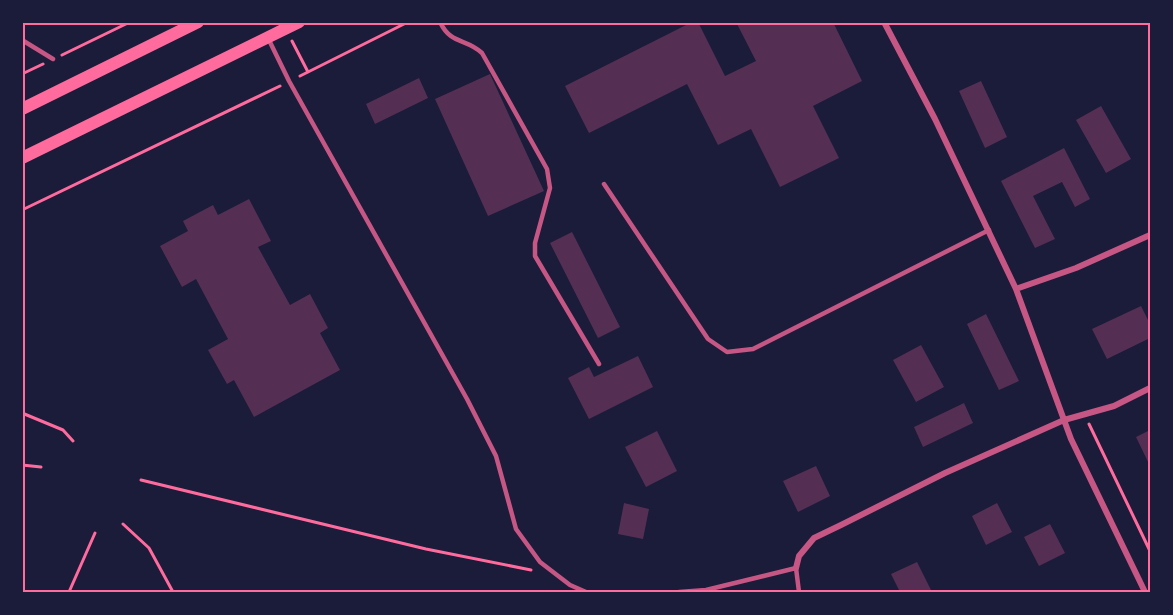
<svg xmlns="http://www.w3.org/2000/svg" width="1173" height="615" font-family="Commissioner,sans-serif">
	<style>
		.building { fill: #542f53 }
		.lines { fill: none; stroke-linecap: round; stroke-linejoin: round }
		.path { stroke: #ff6b9d; stroke-width: 3 }
		.service { stroke: #c65784; stroke-width: 4.5 }
		.minor { stroke: #c65784; stroke-width: 6 }
		.secondary { stroke: #ff6b9d; stroke-width: 12 }
		.neatline { fill: none; stroke: #ff6b9d; stroke-width: 2 }
	</style>
	<rect width="100%" height="100%" fill="#1b1b3a"/>
	<path class="building" d="M 692,22 L 698,22 L 725,76 L 756,61 L 737,24 L 740,22 L 833,22 L 862,81 L 813,106 L 839,158 L 780,187 L 751,129 L 718,145 L 687,84 L 589,133 L 565,86 Z
		M 490,74 L 544,191 L 488,216 L 435,99 Z
		M 419,78 L 428,98 L 375,124 L 366,104 Z
		M 981,81 L 1007,137 L 985,148 L 959,91 Z
		M 1101,106 L 1131,159 L 1106,173 L 1076,120 Z
		M 1064,148 L 1090,199 L 1075,207 L 1062,182 L 1033,196 L 1055,239 L 1035,248 L 1001,181 Z
		M 249,199 L 271,241 L 258,247 L 290,305 L 310,294 L 328,328 L 320,333 L 340,370 L 254,417 L 234,380 L 227,384 L 208,350 L 228,339 L 196,279 L 182,287 L 160,246 L 188,231 L 183,221 L 213,205 L 218,215 Z
		M 572,232 L 620,327 L 598,338 L 550,243 Z
		M 1141,306 L 1150,324 L 1150,338 L 1107,359 L 1092,329 Z
		M 986,314 L 1019,381 L 999,390 L 967,324 Z
		M 921,345 L 944,387 L 916,402 L 893,360 Z
		M 638,356 L 653,387 L 589,419 L 568,378 L 589,367 L 594,377 Z
		M 964,403 L 973,423 L 923,447 L 914,427 Z
		M 1150,430 L 1150,466 L 1136,437 Z
		M 657,431 L 677,471 L 646,487 L 625,447 Z
		M 816,466 L 830,496 L 798,512 L 783,481 Z
		M 624,503 L 649,509 L 643,539 L 618,534 Z
		M 997,503 L 1012,532 L 986,545 L 972,516 Z
		M 1050,524 L 1065,553 L 1039,566 L 1024,537 Z
		M 917,562 L 932,592 L 900,592 L 891,574 Z"/>
	<g class="lines">
		<path class="path" d="M 292,41 L 308,72
			M 62,55 L 130,22
			M 22,74 L 43,64
			M 300,76 L 408,22
			M 22,210 L 280,86
			M 22,413 L 63,430 L 73,441
			M 1089,424 L 1150,551
			M 22,465 L 41,467
			M 141,480 L 426,549 L 531,570
			M 123,524 L 149,548 L 173,592
			M 69,592 L 95,533"/>
		<path class="service" d="M 440,22 C 451,45 466,38 482,53 L 547,169 L 550,188 L 535,243 L 535,256 L 599,364
			M 268,38 L 289,81 L 467,399 L 496,456 L 516,529 L 540,562 L 570,585 L 586,592
			M 22,40 L 53,59
			M 604,184 L 708,339 L 727,352 L 753,349 L 989,230
			M 679,592 L 706,590 L 796,568 L 799,592"/>
		<path class="minor" d="M 884,22 L 935,119 L 1016,289 L 1071,439 L 1145,592
			M 1016,289 L 1076,268 L 1150,235
			M 796,568 L 799,556 L 814,538 L 841,525 L 945,473 L 1064,420 L 1114,406 L 1150,388"/>
		<path class="secondary" d="M 22,109 L 198,22
			M 22,158 L 299,22"/>
	</g>
	<rect width="1173" height="615" fill="none" stroke="#1b1b3a" stroke-width="48"/>
	<rect x="24" y="24" width="1125" height="567" class="neatline"/>
</svg>
